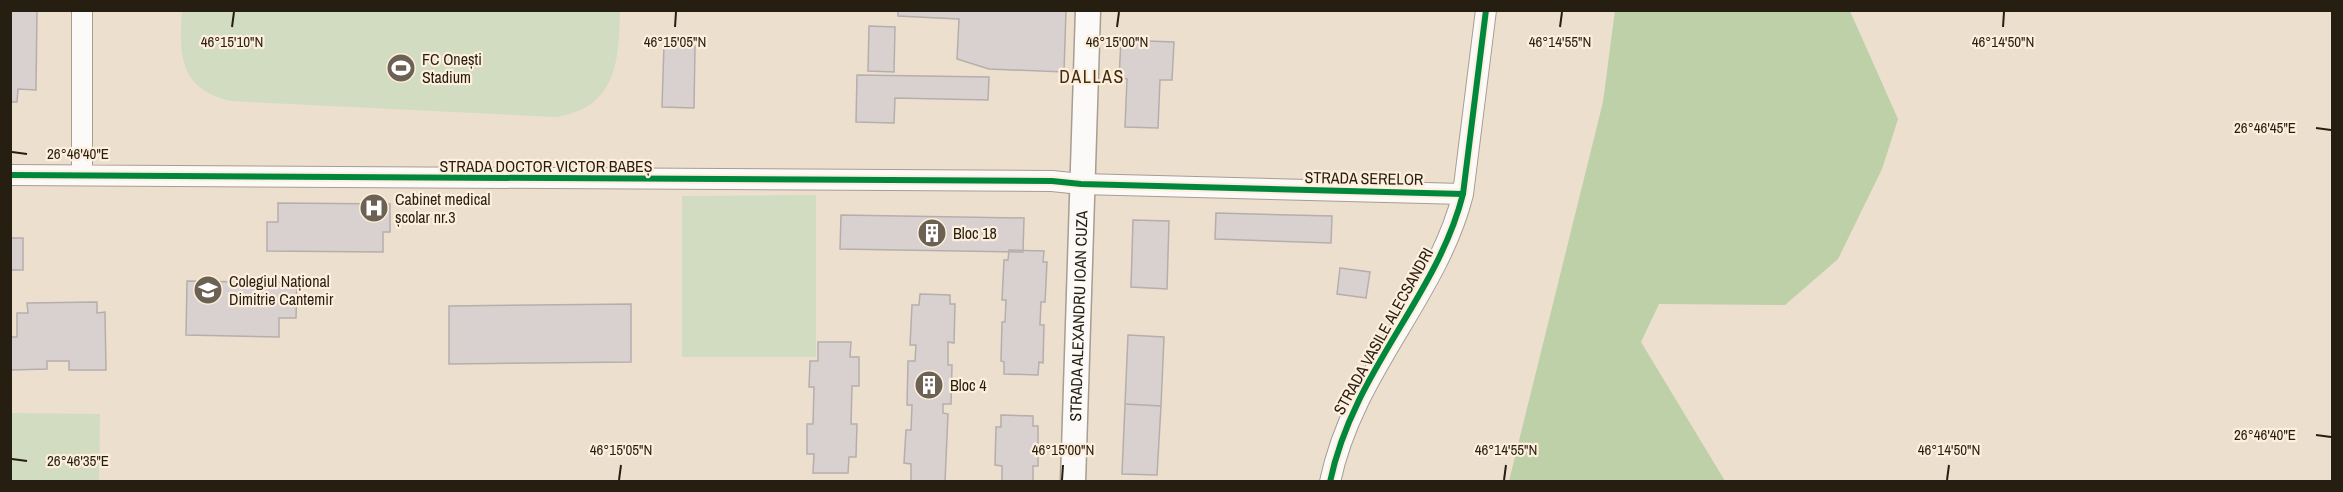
<svg xmlns="http://www.w3.org/2000/svg" width="2343" height="492" font-family="'Archivo Narrow',sans-serif">
	<style>
		.green { fill: #d2dcc0 }
		.forest { fill: #bdd0a7 }
		.building { fill: #d9d1d0; stroke: #b5aeac; stroke-width: 1.5 }
		.lines { fill: none; stroke-linecap: round; stroke-linejoin: round }
		.minor-casing { stroke: #a79d90; stroke-width: 22 }
		.major-casing { stroke: #a79d90; stroke-width: 27 }
		.minor { stroke: #fcfaf8; stroke-width: 20 }
		.major { stroke: #fcfaf8; stroke-width: 24 }
		.cycleway-casing { stroke: #feefdc; stroke-width: 10 }
		.cycleway { stroke: #00873e; stroke-width: 6 }
		.ticks { fill: none; stroke: #271e12; stroke-width: 2 }
		.labels { text-anchor: middle; stroke-width: 4.5; stroke-linejoin: round; paint-order: stroke }
		.poi-label { font-size: 16px; fill: #271e12; stroke: #feefdc; text-anchor: start }
		.street-label { font-size: 16px; fill: #271e12; stroke: #feefdc }
		.neighbourhood-label { font-size: 18px; letter-spacing: 1.5px; fill: #412d12; stroke: #feefdc }
		.ticks-label { font-size: 15px; text-anchor: middle; fill: #271e12; stroke: #feefdc; stroke-width: 4.5; stroke-linejoin: round; paint-order: stroke }
	</style>
	<rect width="100%" height="100%" fill="#ecdfce"/>
	<path class="green" d="M 182,11 L 620,11 C 619,60 617,108 556,117 L 231,101 C 179,89 179,56 182,11 Z
		M 816,195 L 816,357 L 682,357 L 682,196 Z
		M 11,413 L 100,414 L 99,481 L 11,481 Z"/>
	<path class="forest" d="M 1615,10 L 1850,11 L 1898,119 L 1882,169 L 1838,259 L 1785,305 L 1659,304 L 1641,342 L 1725,481 L 1509,481 L 1603,102 Z"/>
	<path class="building" d="M 10,10 L 37,10 L 36,90 L 18,89 L 17,102 L 10,102 Z
		M 898,10 L 1066,10 L 1064,72 L 989,69 L 957,59 L 959,19 L 898,16 Z
		M 869,26 L 895,27 L 894,72 L 868,71 Z
		M 1121,40 L 1174,42 L 1172,80 L 1160,80 L 1158,128 L 1125,127 L 1127,79 L 1119,78 Z
		M 664,45 L 695,46 L 694,108 L 662,107 Z
		M 857,75 L 989,77 L 988,100 L 895,98 L 894,123 L 856,122 Z
		M 278,203 L 390,204 L 390,232 L 383,232 L 383,252 L 267,251 L 267,222 L 278,222 Z
		M 1216,213 L 1332,216 L 1331,243 L 1215,239 Z
		M 841,215 L 1024,218 L 1023,252 L 840,249 Z
		M 1133,220 L 1169,221 L 1167,289 L 1131,287 Z
		M 10,238 L 23,238 L 23,270 L 10,270 Z
		M 1009,250 L 1044,251 L 1043,262 L 1047,262 L 1045,302 L 1041,302 L 1040,325 L 1044,325 L 1043,363 L 1039,362 L 1038,375 L 1004,374 L 1004,362 L 1001,361 L 1002,322 L 1005,322 L 1006,300 L 1002,300 L 1004,260 L 1008,260 Z
		M 1340,268 L 1370,272 L 1366,298 L 1337,294 Z
		M 246,276 L 253,277 L 253,281 L 297,283 L 296,318 L 279,318 L 279,337 L 186,335 L 187,281 L 246,282 Z
		M 920,294 L 950,295 L 950,304 L 955,304 L 954,343 L 948,342 L 948,365 L 952,365 L 951,404 L 943,404 L 943,413 L 948,414 L 945,482 L 911,481 L 911,464 L 904,463 L 906,430 L 911,430 L 912,405 L 907,405 L 908,361 L 915,361 L 916,345 L 910,345 L 912,305 L 919,305 Z
		M 97,302 L 97,313 L 105,312 L 106,370 L 69,370 L 69,361 L 47,361 L 47,369 L 10,370 L 10,337 L 17,337 L 17,313 L 28,313 L 27,303 Z
		M 631,304 L 631,362 L 449,364 L 449,306 Z
		M 1128,335 L 1164,337 L 1161,406 L 1125,404 Z
		M 818,342 L 851,342 L 850,357 L 859,357 L 859,386 L 852,386 L 851,424 L 857,424 L 856,457 L 849,457 L 848,473 L 813,473 L 814,454 L 807,454 L 807,424 L 813,424 L 814,387 L 809,387 L 810,361 L 818,361 Z
		M 1125,404 L 1161,406 L 1157,475 L 1122,474 Z
		M 1001,415 L 1033,416 L 1033,426 L 1038,426 L 1038,466 L 1033,466 L 1033,482 L 1002,482 L 1002,466 L 995,465 L 996,427 L 1001,427 Z"/>
	<g class="lines">
		<g class="minor-casing">
			<path id="minor" d="M 82,10 L 82,175
				M 10,175 L 1052,181 L 1081,184 L 1463,194 L 1486,10
				M 1330,482 C 1353,371 1437,297 1463,194"/>
		</g>
		<g class="major-casing">
			<g id="major">
				<path id="s1" d="M 1073,482 L 1088,10"/>
			</g>
		</g>
		<use href="#minor" class="minor"/>
		<use href="#major" class="major"/>
		<g class="cycleway-casing">
			<path id="cycleway" d="M 10,175 L 1052,181 L 1081,184 L 1463,194 L 1486,10
				M 1330,482 C 1353,371 1437,297 1463,194"/>
		</g>
		<use href="#cycleway" class="cycleway"/>
	</g>
	<path class="ticks" d="M 232,27 L 234,12M 675,27 L 676,12M 1117,27 L 1119,12M 1560,27 L 1562,12M 2003,27 L 2004,12M 2316,128 L 2331,130M 12,152 L 27,154M 2316,435 L 2331,437M 12,459 L 27,461M 619,480 L 621,465M 1062,480 L 1063,465M 1504,480 L 1506,465M 1947,480 L 1949,465"/>
	<defs>
		<g id="stadium-disc" transform="scale(1.5)"><circle r="9.5" fill="#6c6254" stroke="#feefdc"/><path d="M0-5a6.5 5 0 1 0 0 10a6.5 5 0 1 0 0-10ZM-3.5-1.8h7v3.6h-7Z" fill="#fff"/></g>
		<g id="hospital-disc" transform="scale(1.5)"><circle r="9.5" fill="#6c6254" stroke="#feefdc"/><path d="M-5-5h3v3.5h4V-5h3V5h-3V1.5h-4V5h-3Z" fill="#fff"/></g>
		<g id="building-disc" transform="scale(1.5)"><circle r="9.5" fill="#6c6254" stroke="#feefdc"/><path d="M-4-6H4V6H1V3H-1V6H-4ZM-2.5-4.3h1.7v1.8h-1.7ZM.8-4.3h1.7v1.8H.8ZM-2.5-1h1.7V.8h-1.7ZM.8-1h1.7V.8H.8Z" fill="#fff"/></g>
		<g id="school-disc" transform="scale(1.5)"><circle r="9.5" fill="#6c6254" stroke="#feefdc"/><path d="M0-5L7-2L0 1L-7-2ZM-4 1L0 2.5L4 1V4Q0 6-4 4Z" fill="#fff"/></g>
	</defs>
	<g fill-rule="evenodd">
		<use href="#stadium-disc" x="401" y="68"/>
		<use href="#hospital-disc" x="374" y="208"/>
		<use href="#building-disc" x="932" y="233"/>
		<use href="#school-disc" x="208" y="290"/>
		<use href="#building-disc" x="929" y="385"/>
	</g>
	<g class="labels">
		<g class="poi-label">
			<text x="422" y="65">FC Onești<tspan x="422" dy="18">Stadium</tspan></text>
			<text x="395" y="205">Cabinet medical<tspan x="395" dy="18">școlar nr.3</tspan></text>
			<text x="953" y="239">Bloc 18</text>
			<text x="229" y="287">Colegiul Național<tspan x="229" dy="18">Dimitrie Cantemir</tspan></text>
			<text x="950" y="391">Bloc 4</text>
		</g>
		<g class="street-label">
			<text x="546" y="172">STRADA DOCTOR VICTOR BABEȘ</text>
			<text transform="translate(1364 178) rotate(1)" y="6">STRADA SERELOR</text>
			<text dy="6" stroke="none"><textPath href="#s1" startOffset="166">STRADA ALEXANDRU IOAN CUZA</textPath></text>
			<text transform="translate(1383 331) rotate(-61)" y="6">STRADA VASILE ALECSANDRI</text>
		</g>
		<g class="neighbourhood-label">
			<text x="1092" y="83">DALLAS</text>
		</g>
	</g>
	<g class="ticks-label">
		<text x="232" y="47">46°15'10"N</text>
		<text x="675" y="47">46°15'05"N</text>
		<text x="1117" y="47">46°15'00"N</text>
		<text x="1560" y="47">46°14'55"N</text>
		<text x="2003" y="47">46°14'50"N</text>
		<text x="2265" y="133">26°46'45"E</text>
		<text x="78" y="159">26°46'40"E</text>
		<text x="2265" y="440">26°46'40"E</text>
		<text x="621" y="455">46°15'05"N</text>
		<text x="1063" y="455">46°15'00"N</text>
		<text x="1506" y="455">46°14'55"N</text>
		<text x="1949" y="455">46°14'50"N</text>
		<text x="78" y="466">26°46'35"E</text>
	</g>
	<rect width="2343" height="492" fill="none" stroke="#271e12" stroke-width="24"/>
</svg>
